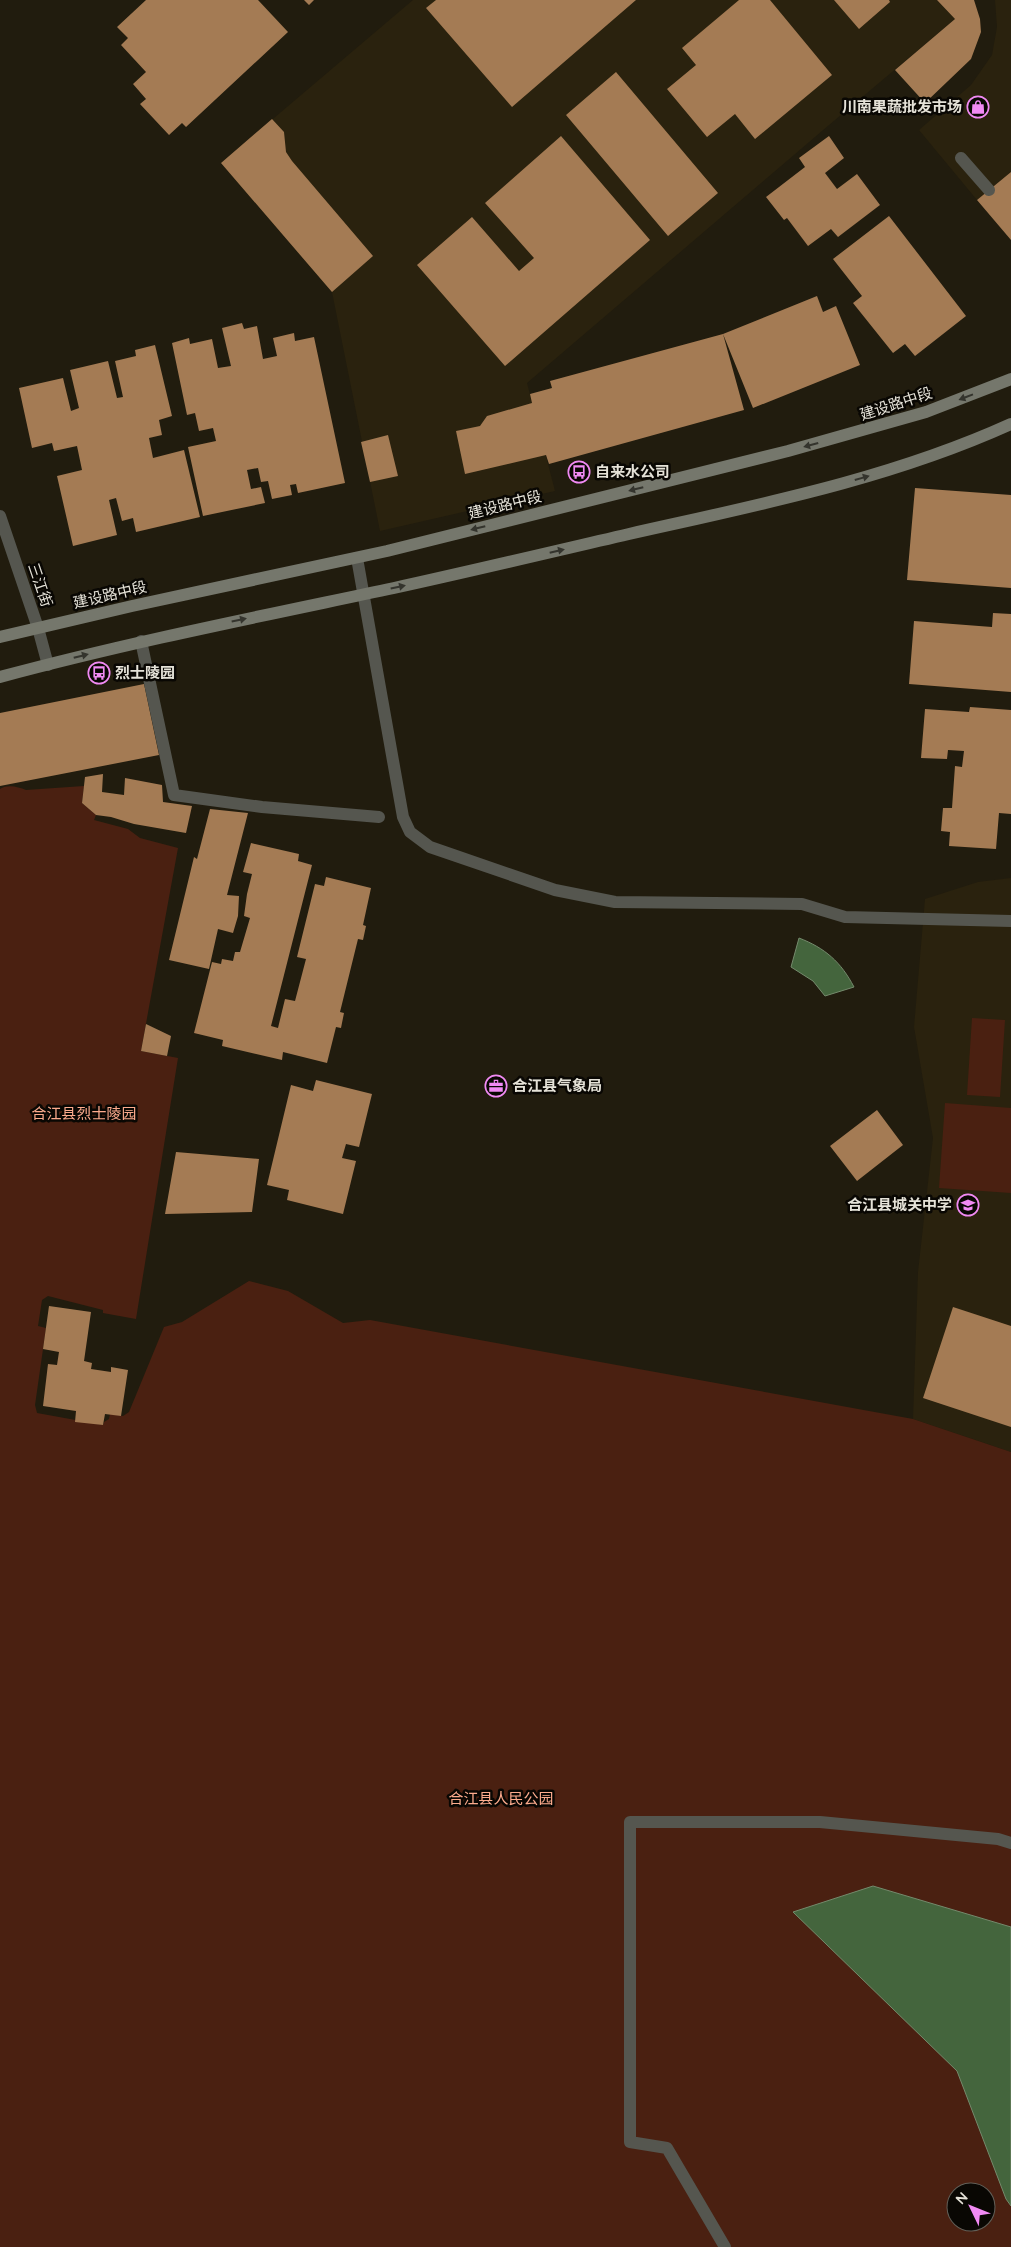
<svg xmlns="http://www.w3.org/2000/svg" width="1011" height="2247" font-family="Quicksand,'Noto Sans SC',sans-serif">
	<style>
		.built { fill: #2a220e }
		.green { fill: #4a2011; fill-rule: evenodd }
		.water { fill: #44653d; stroke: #748a6c }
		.building { fill: #a47b54 }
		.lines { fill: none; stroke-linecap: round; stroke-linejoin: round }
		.service { stroke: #55564f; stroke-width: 12 }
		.minor { stroke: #55564f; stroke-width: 12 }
		.secondary { stroke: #75776c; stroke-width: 12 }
		.oneway { fill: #34342d }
		.labels { text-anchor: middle; stroke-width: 5; stroke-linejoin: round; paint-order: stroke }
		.poi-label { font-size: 15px; font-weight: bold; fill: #e5e2d8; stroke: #090703; text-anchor: start }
		.street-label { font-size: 15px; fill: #e5e2d8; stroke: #090703 }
		.park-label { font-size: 15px; fill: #fcab8d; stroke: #090703 }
	</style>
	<rect width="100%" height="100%" fill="#211c0e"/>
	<path class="built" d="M 413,0 L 937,0 L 955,19 L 829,125 L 527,383 L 555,491 L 380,531 L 332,292 L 221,163 Z
		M 995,0 L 1011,0 L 1011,172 L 977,200 L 919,130 L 971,85 L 992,55 L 997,27 Z
		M 1011,878 L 1011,1452 L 913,1419 L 918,1272 L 933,1138 L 914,1027 L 925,899 L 978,882 Z"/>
	<path class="green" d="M 84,786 L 82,803 L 96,815 L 94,820 L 128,829 L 140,838 L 178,848 L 141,1051 L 178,1058 L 136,1319 L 103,1313 L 103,1310 L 48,1296 L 42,1300 L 38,1326 L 46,1328 L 35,1405 L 37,1413 L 103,1425 L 104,1422 L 109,1419 L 110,1414 L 123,1416 L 129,1412 L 164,1327 L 182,1322 L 249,1281 L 288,1291 L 343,1323 L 370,1320 L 913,1419 L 1011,1452 L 1011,2247 L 0,2247 L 0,789 C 8,784 18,787 26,790 ZM 956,2192 L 986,2192 L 986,2222 L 956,2222 Z
		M 972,1018 L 1005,1020 L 1000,1097 L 967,1095 Z
		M 945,1103 L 1011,1108 L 1011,1193 L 939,1188 Z"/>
	<path class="water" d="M 799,938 C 825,948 841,962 854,987 L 825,996 L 813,981 L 791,967 Z
		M 873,1886 L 1011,1927 L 1011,2206 L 1006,2199 L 957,2071 L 793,1912 Z"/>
	<path class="building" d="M 146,0 L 258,0 L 288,32 L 186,127 L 182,123 L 169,135 L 140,104 L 146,99 L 133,84 L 146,72 L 121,45 L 128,38 L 117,27 Z
		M 304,0 L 314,0 L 309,5 Z
		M 436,0 L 636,0 L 512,107 L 426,8 Z
		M 739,0 L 770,0 L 832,75 L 755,139 L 735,114 L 707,137 L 667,89 L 696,65 L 682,48 Z
		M 834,0 L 889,0 L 890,2 L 859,29 Z
		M 937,0 L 974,0 L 980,19 L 981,32 L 971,59 L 925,103 L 895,70 L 955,19 Z
		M 616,72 L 718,193 L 668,236 L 566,115 Z
		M 272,119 L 284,132 L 286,152 L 292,161 L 373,256 L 332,292 L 221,163 Z
		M 561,136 L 650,240 L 505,366 L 417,265 L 472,217 L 519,271 L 534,258 L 485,203 Z
		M 829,136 L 844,158 L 825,173 L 837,189 L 857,174 L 880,205 L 838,237 L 831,229 L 808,246 L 787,218 L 784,220 L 766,197 L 805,167 L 799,158 Z
		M 1011,172 L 1011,240 L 977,200 Z
		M 889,216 L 966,316 L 915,356 L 905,344 L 893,353 L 853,303 L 862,296 L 833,259 Z
		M 817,296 L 823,312 L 836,306 L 860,365 L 753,408 L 723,334 Z
		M 242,323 L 244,329 L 257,326 L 263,359 L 277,356 L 273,338 L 294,333 L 295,341 L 314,337 L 345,483 L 298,493 L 296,484 L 290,485 L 292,495 L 272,499 L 268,481 L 261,482 L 258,468 L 247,470 L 251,489 L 261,487 L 265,503 L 203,516 L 188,447 L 216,441 L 213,428 L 199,431 L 195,413 L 187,415 L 172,343 L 189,338 L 190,344 L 212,339 L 218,368 L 231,366 L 222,328 Z
		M 723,334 L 744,410 L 549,464 L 546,455 L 465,474 L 456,431 L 480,426 L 487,416 L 532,403 L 530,394 L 552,388 L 550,381 Z
		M 155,345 L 172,416 L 159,420 L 162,435 L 149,438 L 153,458 L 184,450 L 200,517 L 136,532 L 133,518 L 122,521 L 116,498 L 109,500 L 117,535 L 73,546 L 57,476 L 82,470 L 77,446 L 54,451 L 52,443 L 32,448 L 19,388 L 63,378 L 71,411 L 79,408 L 70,370 L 108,361 L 117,398 L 123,397 L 115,361 L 136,356 L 135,350 Z
		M 388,435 L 398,476 L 370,482 L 361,442 Z
		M 915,488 L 1011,495 L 1011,588 L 907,580 Z
		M 993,613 L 1011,614 L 1011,692 L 909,684 L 914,621 L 992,627 Z
		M 144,684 L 159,755 L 0,786 L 0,713 Z
		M 970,707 L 1011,710 L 1011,814 L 999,813 L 996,849 L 949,846 L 950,832 L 941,831 L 943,808 L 952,808 L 955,766 L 962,767 L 964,751 L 948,750 L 947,759 L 921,758 L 925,709 L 969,712 Z
		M 103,774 L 102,792 L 124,795 L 125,778 L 162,785 L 163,802 L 192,806 L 186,833 L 134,824 L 111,817 L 96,815 L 82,803 L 85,777 Z
		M 210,809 L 248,813 L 227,895 L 239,896 L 238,916 L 233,933 L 218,929 L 209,969 L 169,960 L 194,857 L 197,859 Z
		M 251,843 L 299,854 L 298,861 L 312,865 L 271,1026 L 278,1028 L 285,999 L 295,1001 L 306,959 L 297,957 L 315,884 L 324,886 L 326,877 L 371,888 L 363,925 L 366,926 L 363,940 L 358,939 L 340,1012 L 344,1013 L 341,1028 L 336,1027 L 327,1063 L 283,1052 L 282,1060 L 222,1046 L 223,1040 L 194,1033 L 212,962 L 221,964 L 222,959 L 233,961 L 235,952 L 240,952 L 250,918 L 244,916 L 247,894 L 252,874 L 243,872 Z
		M 146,1024 L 171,1036 L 167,1056 L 141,1051 Z
		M 316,1080 L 372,1094 L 359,1147 L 346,1144 L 342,1158 L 356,1161 L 343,1214 L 287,1200 L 289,1190 L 267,1185 L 291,1085 L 313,1091 Z
		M 877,1110 L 903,1145 L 857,1181 L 830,1146 Z
		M 176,1152 L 259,1159 L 252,1212 L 165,1214 Z
		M 49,1306 L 91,1312 L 84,1361 L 92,1363 L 91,1369 L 111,1372 L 111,1367 L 128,1370 L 121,1416 L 105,1414 L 103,1425 L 75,1422 L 76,1411 L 43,1406 L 48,1364 L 57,1365 L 59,1352 L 43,1349 Z
		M 953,1307 L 1011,1326 L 1011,1427 L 923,1398 Z"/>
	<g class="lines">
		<path class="service" d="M 961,158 L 989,190
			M 357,558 L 403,817 L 410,832 L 430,847 L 555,890 L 615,902 L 802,904 L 845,917 L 1011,921
			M 141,641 L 174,795 L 262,807 L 379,817
			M 725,2247 L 667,2148 L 630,2142 L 630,1822 L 820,1822 L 998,1839 L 1011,1843"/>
		<path class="minor" d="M 0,516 L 38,628 L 48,665"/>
		<path class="secondary" d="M 0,637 L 132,606 L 387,551 L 788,451 L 926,412 L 1011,379
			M 0,677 C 130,642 262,616 394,588 C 472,571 551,552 629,534 C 758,505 890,479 1011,424"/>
	</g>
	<defs><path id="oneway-solid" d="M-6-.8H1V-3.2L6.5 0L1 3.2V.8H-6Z" transform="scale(1.25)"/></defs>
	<g class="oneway">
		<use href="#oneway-solid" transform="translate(966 397) rotate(159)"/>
		<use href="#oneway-solid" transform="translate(811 445) rotate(165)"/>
		<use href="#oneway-solid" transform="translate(862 478) rotate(-16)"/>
		<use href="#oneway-solid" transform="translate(636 489) rotate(166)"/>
		<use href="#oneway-solid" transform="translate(478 528) rotate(166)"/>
		<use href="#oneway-solid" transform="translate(557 551) rotate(-13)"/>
		<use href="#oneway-solid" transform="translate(398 587) rotate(-12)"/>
		<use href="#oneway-solid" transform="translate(239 620) rotate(-12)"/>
		<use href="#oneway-solid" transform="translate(81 656) rotate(-14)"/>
	</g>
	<defs>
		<g id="shop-ring" transform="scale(1.125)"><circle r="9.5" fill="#090703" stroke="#f18af4" stroke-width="1.5"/><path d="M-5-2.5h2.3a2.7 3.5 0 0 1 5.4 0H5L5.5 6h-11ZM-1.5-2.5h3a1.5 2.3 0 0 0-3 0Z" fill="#f18af4"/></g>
		<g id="bus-ring" transform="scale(1.125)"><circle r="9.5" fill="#090703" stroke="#f18af4" stroke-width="1.5"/><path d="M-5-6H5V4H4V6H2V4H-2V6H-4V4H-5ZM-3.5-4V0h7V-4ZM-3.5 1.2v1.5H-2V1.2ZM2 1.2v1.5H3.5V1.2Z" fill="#f18af4"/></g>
		<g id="office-ring" transform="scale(1.125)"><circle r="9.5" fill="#090703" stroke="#f18af4" stroke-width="1.5"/><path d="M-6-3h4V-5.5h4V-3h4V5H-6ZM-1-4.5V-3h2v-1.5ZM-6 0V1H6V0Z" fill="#f18af4"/></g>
		<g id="school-ring" transform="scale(1.125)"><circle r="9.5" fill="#090703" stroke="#f18af4" stroke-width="1.5"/><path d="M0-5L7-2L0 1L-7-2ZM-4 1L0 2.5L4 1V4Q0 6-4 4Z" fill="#f18af4"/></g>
	</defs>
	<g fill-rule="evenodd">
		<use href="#shop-ring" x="978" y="107"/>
		<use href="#bus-ring" x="579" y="472"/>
		<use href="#bus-ring" x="99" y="673"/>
		<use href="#office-ring" x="496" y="1086"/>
		<use href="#school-ring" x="968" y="1205"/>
	</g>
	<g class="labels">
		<g class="poi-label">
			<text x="962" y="112" text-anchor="end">川南果蔬批发市场</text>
			<text x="595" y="477">自来水公司</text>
			<text x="115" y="678">烈士陵园</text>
			<text x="512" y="1091">合江县气象局</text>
			<text x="952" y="1210" text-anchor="end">合江县城关中学</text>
		</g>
		<g class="street-label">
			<text transform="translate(896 404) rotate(-18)" y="5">建设路中段</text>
			<text transform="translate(505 505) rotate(-14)" y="5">建设路中段</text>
			<text transform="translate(40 585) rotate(71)" y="5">三江街</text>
			<text transform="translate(110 595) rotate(-13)" y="5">建设路中段</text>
		</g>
		<g class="park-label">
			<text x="84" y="1119">合江县烈士陵园</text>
			<text x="501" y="1804">合江县人民公园</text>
		</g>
	</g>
	<g transform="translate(971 2207) rotate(313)"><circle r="24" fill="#090703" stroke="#615f58"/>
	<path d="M0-4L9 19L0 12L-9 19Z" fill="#f18af4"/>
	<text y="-8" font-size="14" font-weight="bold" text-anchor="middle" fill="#e5e2d8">N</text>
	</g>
</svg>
